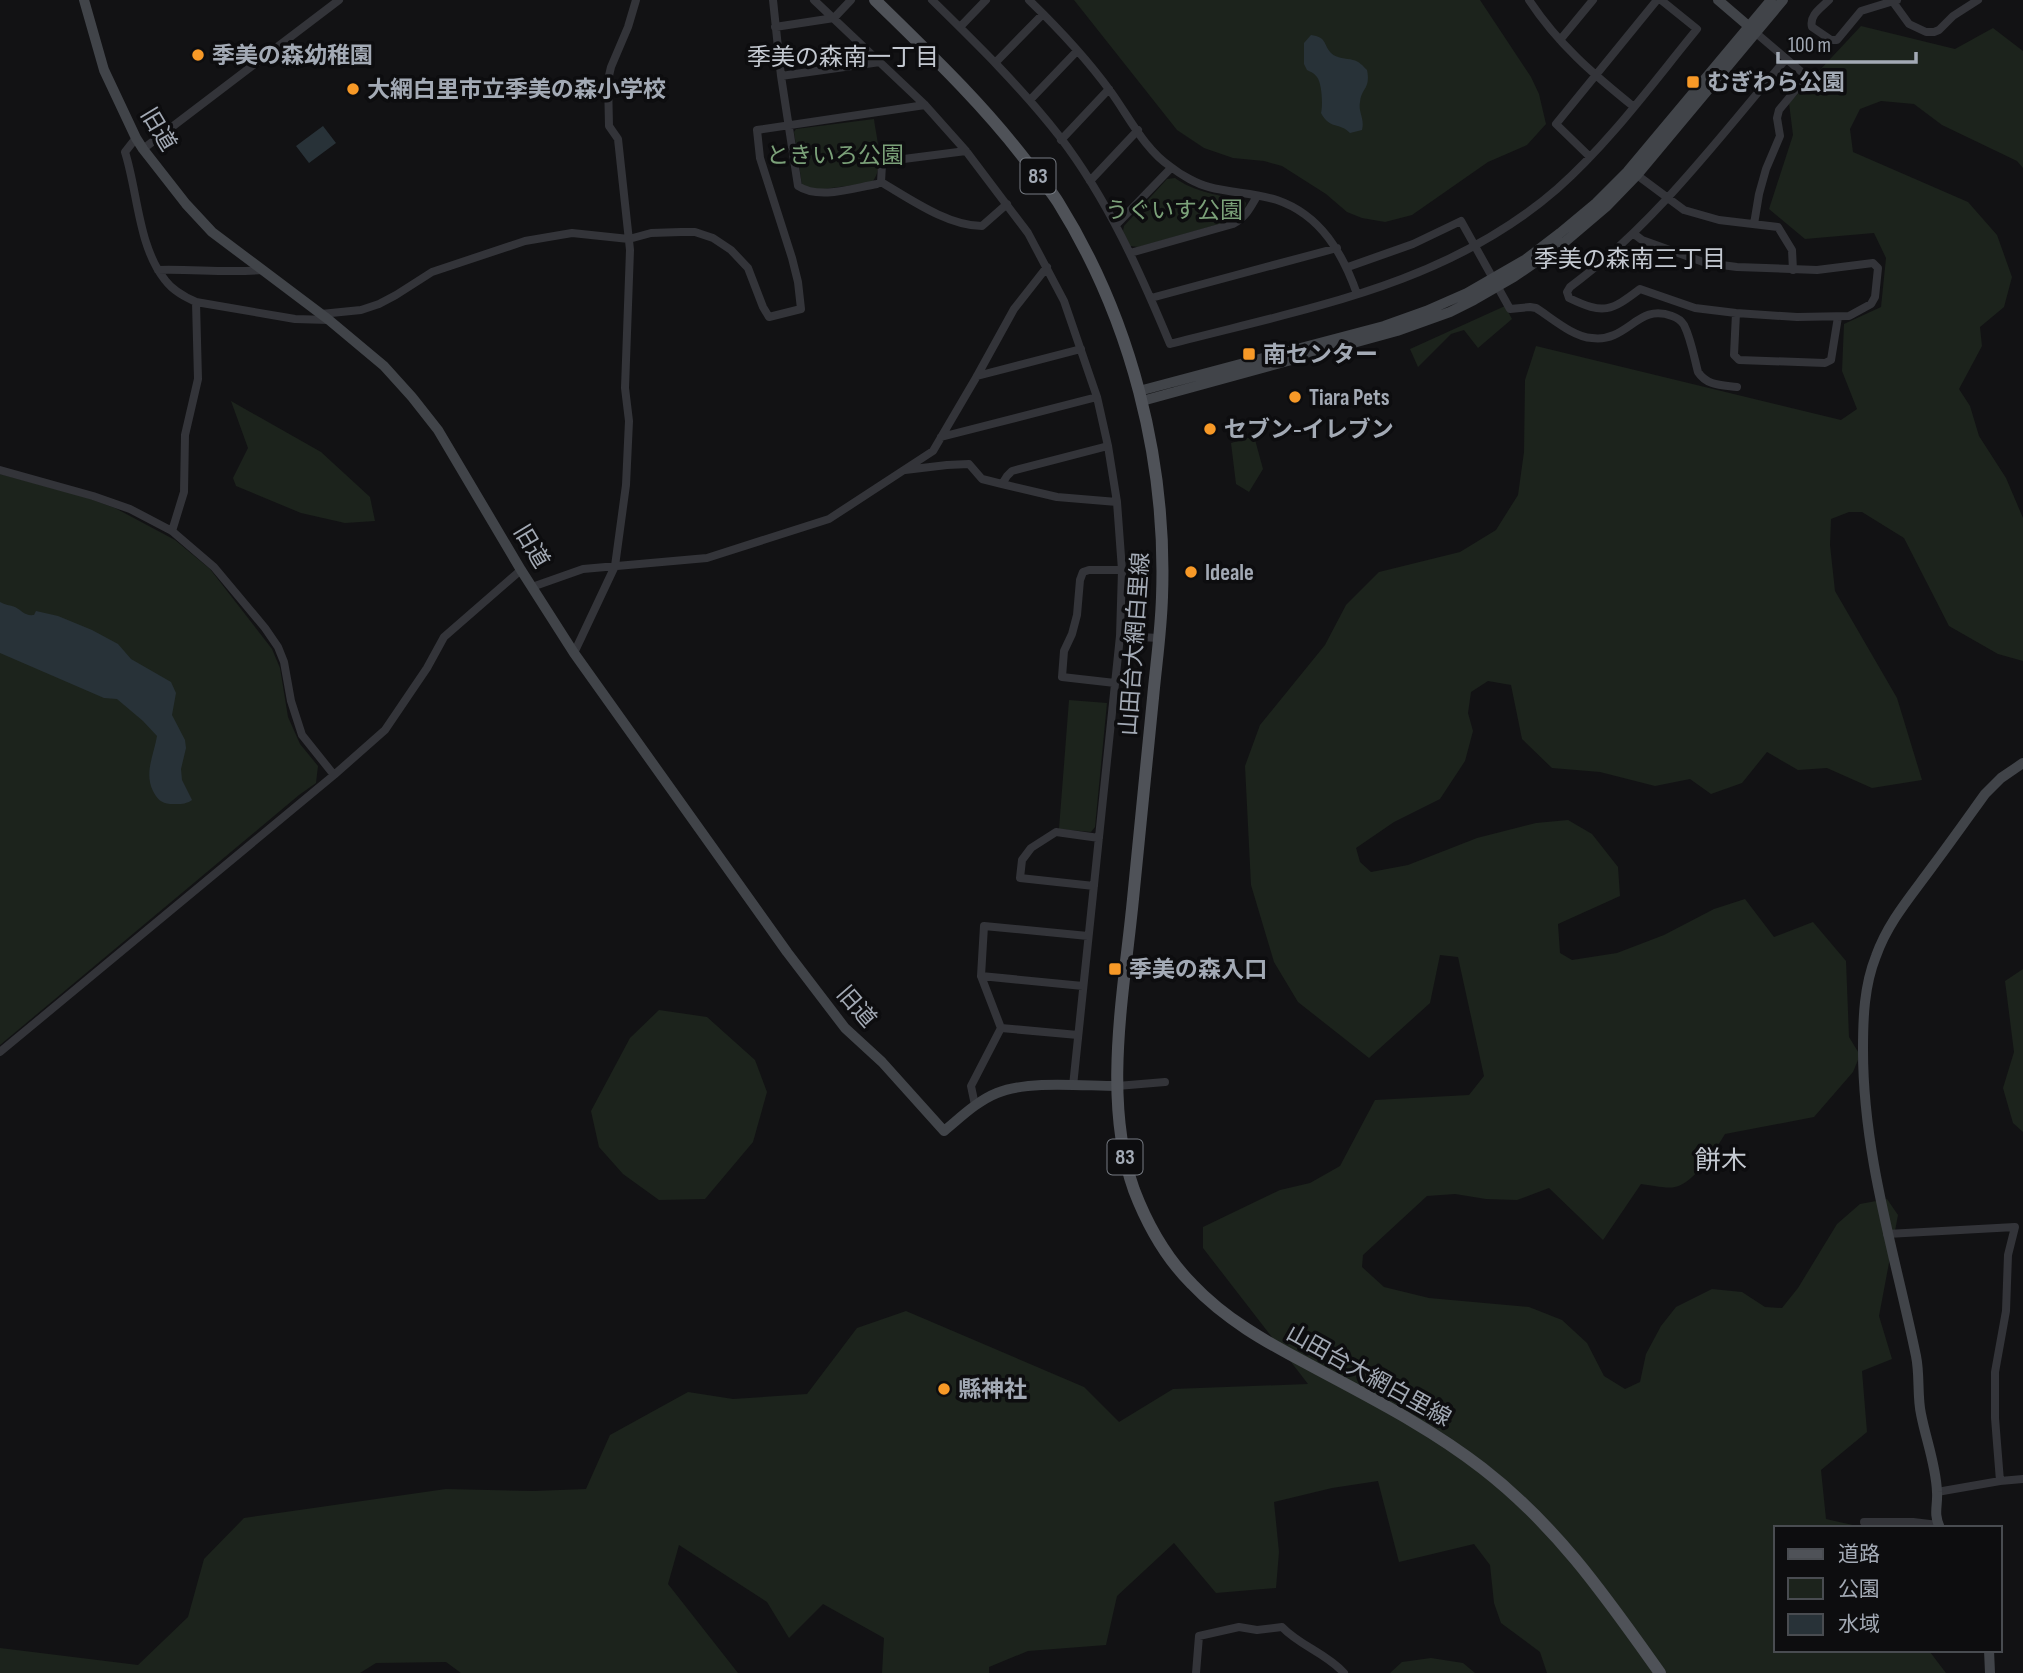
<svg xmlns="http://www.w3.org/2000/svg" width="2023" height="1673" font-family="'Sofia Sans Condensed','Noto Sans JP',sans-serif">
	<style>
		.green { fill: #1c231c }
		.water { fill: #283238 }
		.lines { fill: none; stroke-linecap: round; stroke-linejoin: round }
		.street { stroke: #333439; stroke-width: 8 }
		.secondary { stroke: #414449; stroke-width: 10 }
		.primary { stroke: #4f5258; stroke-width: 12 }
		.poi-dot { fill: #f79927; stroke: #0d0d0f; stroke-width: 2.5 }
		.labels { text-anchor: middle; stroke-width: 7; stroke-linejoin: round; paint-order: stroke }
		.shield { fill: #0d0d0f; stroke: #767b83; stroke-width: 2 }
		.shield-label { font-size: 21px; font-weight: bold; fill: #a3aab5 }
		.poi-label { font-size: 23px; font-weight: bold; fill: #a3aab5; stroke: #0d0d0f; text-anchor: start }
		.street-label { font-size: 23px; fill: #a3aab5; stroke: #0d0d0f }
		.park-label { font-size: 23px; fill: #7ba179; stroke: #0d0d0f }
		.neighbourhood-label { font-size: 24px; fill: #c4c9d1; stroke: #0d0d0f }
		.quarter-label { font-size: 26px; fill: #c4c9d1; stroke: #0d0d0f }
	</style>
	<rect width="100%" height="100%" fill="#121214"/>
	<path class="green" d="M 1074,0 L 1480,0 L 1531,77 L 1539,94 L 1546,124 L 1527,145 L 1488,162 L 1412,215 L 1385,222 L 1362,218 L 1347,212 L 1326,194 L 1282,166 L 1264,161 L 1233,158 L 1204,148 L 1177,130 Z
		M 1861,26 L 1955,49 L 1993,28 L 2023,51 L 2023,168 L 2017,161 L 1942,125 L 1914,104 L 1881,101 L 1860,109 L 1850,129 L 1853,152 L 1968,202 L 1997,235 L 2012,277 L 2004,307 L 1980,327 L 1982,346 L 1959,389 L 1970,406 L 1979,436 L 2006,478 L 2023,518 L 2023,661 L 1998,654 L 1949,626 L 1904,538 L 1862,512 L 1849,512 L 1831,519 L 1830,545 L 1835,591 L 1897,698 L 1922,780 L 1872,788 L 1827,768 L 1798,770 L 1767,752 L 1742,783 L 1711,794 L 1690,779 L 1655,786 L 1600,772 L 1552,768 L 1522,739 L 1511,685 L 1488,681 L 1471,692 L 1468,713 L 1473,731 L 1465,761 L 1440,799 L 1394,822 L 1356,848 L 1360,862 L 1371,872 L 1408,865 L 1477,838 L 1536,823 L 1568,820 L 1592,834 L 1618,867 L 1620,896 L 1558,924 L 1560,953 L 1572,960 L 1617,953 L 1664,935 L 1714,909 L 1745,899 L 1774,937 L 1813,922 L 1846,961 L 1849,1037 L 1860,1055 L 1853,1072 L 1814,1117 L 1725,1134 C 1716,1149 1694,1183 1675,1187 C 1666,1189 1651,1185 1641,1184 L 1603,1240 L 1549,1188 L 1517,1200 L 1486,1199 L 1455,1194 L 1427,1196 L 1363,1255 L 1362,1267 L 1384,1287 L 1429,1298 L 1529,1307 L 1562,1320 L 1587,1343 L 1604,1376 L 1625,1389 L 1640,1382 L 1646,1354 L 1661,1326 L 1676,1307 L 1712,1289 L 1742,1292 L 1765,1307 L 1782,1308 L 1798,1288 L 1837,1224 L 1860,1204 L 1887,1199 L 1898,1215 L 1879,1316 L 1892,1359 L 1862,1371 L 1867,1432 L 1821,1470 L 1826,1519 L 1866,1528 L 1776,1528 L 1776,1650 L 1924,1650 L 1930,1652 L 1946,1673 L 1547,1673 L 1540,1652 L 1501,1623 L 1494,1603 L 1490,1565 L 1474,1544 L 1399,1562 L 1378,1481 L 1332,1488 L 1274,1502 L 1279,1552 L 1276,1588 L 1216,1593 L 1174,1543 L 1117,1596 L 1106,1645 L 1028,1651 L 989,1667 L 989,1673 L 882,1673 L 884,1638 L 823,1604 L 789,1638 L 767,1602 L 679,1545 L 668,1584 L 738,1673 L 461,1673 L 446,1662 L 376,1663 L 360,1673 L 0,1673 L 0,1648 L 138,1665 L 188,1617 L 204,1559 L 244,1518 L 446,1489 L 534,1491 L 586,1489 L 610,1435 L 688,1392 L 733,1399 L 807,1394 L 857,1328 L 906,1311 L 1084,1387 L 1119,1422 L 1173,1389 L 1308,1384 L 1203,1248 L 1203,1227 L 1280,1190 L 1310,1183 L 1340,1166 L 1375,1100 L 1469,1095 L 1484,1076 L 1458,957 L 1440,955 L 1430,1003 L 1369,1058 L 1298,1002 L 1274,962 L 1251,885 L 1245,766 L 1260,725 L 1325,645 L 1346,605 L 1379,572 L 1460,552 L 1496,530 L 1518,495 L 1524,452 L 1525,380 L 1536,346 L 1841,420 L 1857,409 L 1842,371 L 1844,324 L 1881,307 L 1886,258 L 1874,233 L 1805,239 L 1769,209 L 1793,135 L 1789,103 Z
		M 874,119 C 876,137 886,169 871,183 L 815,190 L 802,185 L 794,132 L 796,129 Z
		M 1175,178 C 1194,192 1221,196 1244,200 L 1246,203 L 1245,209 L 1234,220 L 1138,247 L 1130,246 L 1123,231 L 1124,226 L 1167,179 Z
		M 1505,306 L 1512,319 L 1478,348 L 1464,330 L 1451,334 L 1418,367 L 1410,349 Z
		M 231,401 L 321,452 L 370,497 L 375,521 L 345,523 L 301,513 L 236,486 L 233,478 L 248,448 Z
		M 1254,436 L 1263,469 L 1249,492 L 1236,484 L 1231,443 Z
		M 0,474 L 85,497 L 115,508 L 175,540 L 210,569 L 272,649 L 280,668 L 288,717 L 300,744 L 318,766 L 316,783 L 299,795 L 0,1045 Z
		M 1069,700 L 1107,703 L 1095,827 L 1091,832 L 1059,829 Z
		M 2023,969 L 2023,1132 L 2013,1123 L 2003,1088 L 2014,1052 L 2005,981 Z
		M 659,1010 L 707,1017 L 755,1060 L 767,1092 L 753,1142 L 705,1199 L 659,1200 L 623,1174 L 599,1147 L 591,1111 L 630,1038 Z
		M 1431,1658 L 1463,1663 L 1475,1673 L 1390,1673 L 1402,1662 Z"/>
	<path class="water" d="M 1311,35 C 1327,37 1323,44 1331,53 C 1337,59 1346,58 1353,60 C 1359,61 1363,66 1367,70 C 1371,89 1361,88 1360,102 C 1358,112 1365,119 1362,130 L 1350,133 C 1340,122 1330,130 1321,113 C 1323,106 1322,83 1317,77 C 1314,73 1311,72 1307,70 L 1304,64 L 1304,43 Z
		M 323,126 L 336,143 L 309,163 L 296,146 Z
		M 0,602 C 5,605 10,605 15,607 C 23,611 24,616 34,615 L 36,611 L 58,616 L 92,630 L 118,644 L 131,659 L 171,682 L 176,693 L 172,715 L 185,740 L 186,748 L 181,769 L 182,780 L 192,800 C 185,805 178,804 170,804 C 161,803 157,799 153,791 C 144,773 154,754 157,736 L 143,721 L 117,699 L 104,698 L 0,653 Z"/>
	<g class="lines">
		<path class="street" d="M 773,0 L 781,76 L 798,186 C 819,200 853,188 877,184 L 881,182
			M 814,0 L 925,105 L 966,151 L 1028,233 L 1064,301 L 1097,397 L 1108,446 L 1117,502 L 1122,570 L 1120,636 L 1073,1086
			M 932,0 C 977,44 1021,87 1060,137 C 1108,200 1140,272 1170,344 C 1307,308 1447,285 1557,189 C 1610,142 1652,84 1697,29 L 1661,0
			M 1029,0 C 1058,28 1087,59 1111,92 C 1129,117 1145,150 1171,167 C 1181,175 1197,184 1209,187 C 1231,193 1255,193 1277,200 C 1321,215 1343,254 1357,294
			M 1529,0 C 1558,44 1593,74 1634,107
			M 1829,0 C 1821,8 1809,15 1812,27 L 1831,40 L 1837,40 L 1861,11 L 1897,0
			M 1893,2 L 1909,24 L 1926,32 L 1934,32 L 1939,30 L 1953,16 L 1978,0
			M 775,27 L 834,18 L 851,0
			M 960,27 L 986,0
			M 1560,40 L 1593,0
			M 996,62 L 1043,14
			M 781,76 L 880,62
			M 1030,100 L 1077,51
			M 136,138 L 125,152 C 138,193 138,246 165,280 C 173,291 185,297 196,302 L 295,319 L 329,320
			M 1061,140 L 1109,89
			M 143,149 L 339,0
			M 966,151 L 888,161 L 882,165 L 881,182 C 910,199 948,226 982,226 L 1007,204
			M 1590,157 L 1556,124 L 1657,0
			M 1637,175 L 1684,210 L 1719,220 L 1778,227 L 1792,250 L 1793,270
			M 1090,181 L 1138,130
			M 1754,224 L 1759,194 L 1766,169 L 1780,136 L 1777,118 L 1779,110 L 1803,81 L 1804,74 L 1756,33
			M 1116,225 L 1171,168
			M 1634,234 L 1642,240 L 1706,263 L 1737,267 L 1817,270 L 1873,263 L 1878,268 L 1875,297 L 1871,304 L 1849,316 L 1797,317 L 1736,313 L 1695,308 L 1640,289 C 1611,311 1604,315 1569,298 L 1567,292 L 1570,287 C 1655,224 1718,139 1786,59
			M 1130,253 L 1233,224 C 1246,217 1250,208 1257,196
			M 1348,267 L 1413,244 L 1461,221 L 1510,309 L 1530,307 L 1536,308 C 1552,318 1573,337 1592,338 C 1599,339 1607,338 1614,335 C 1635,326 1645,306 1672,316 C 1678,318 1681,320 1684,325 C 1691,339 1694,357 1698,372 C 1707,386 1722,385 1737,387
			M 158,270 C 193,269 228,273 263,270
			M 1151,298 L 1337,248
			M 1736,313 L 1734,355 L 1739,360 L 1825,363 L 1831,360 L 1838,317
			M 321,314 L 361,310 L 379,304 L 396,295 L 432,272 L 525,241 L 572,233 L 629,239 L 651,233 L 681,232 L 695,232 L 713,238 L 731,250 L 748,268 L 763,307 L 769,317 L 801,309 L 798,282 L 792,258 L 760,158 L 757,130 L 925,105
			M 977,376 L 1081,349
			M 941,437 L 1097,397
			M 0,470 L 93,496 L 130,509 L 172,531 L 214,567 L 265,628 L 278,647 L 284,662 L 291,701 L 302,735 L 334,775
			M 905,470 L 947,465 L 969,464 L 982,479 L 1002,484 L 1057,497 L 1117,502
			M 1002,484 L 1007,476 L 1012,471 L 1108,446
			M 172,531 L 184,492 L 185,435 L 198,379 L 196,302
			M 532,587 L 583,569 L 707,558 L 829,519 L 933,451 L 977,376 L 1014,309 L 1047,267
			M 1120,636 L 1159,638
			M 574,653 L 615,566 L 626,485 L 629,421 L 625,388 L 630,250 L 618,139 L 609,126 L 608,80 L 611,67 L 628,27 L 636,0
			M 1115,683 L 1062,677 L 1064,651 L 1072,634 L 1077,615 L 1080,580 L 1083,572 L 1089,570 L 1122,570
			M 1094,886 L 1020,878 L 1022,860 L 1031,848 L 1056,832 L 1099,838
			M 981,976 L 1083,986
			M 1001,1028 L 1078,1035
			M 0,1052 L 334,775 L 385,730 L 427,668 L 444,637 L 521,570
			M 1117,1086 L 1165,1082
			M 975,1105 L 971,1086 L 1001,1028 L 981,976 L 984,926 L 1088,936
			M 1887,1234 L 2015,1227 L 2008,1255 L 2006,1311 L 1995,1372 L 1995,1418 L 2000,1481 L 1937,1492
			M 2000,1481 L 2023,1479
			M 1864,1522 L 1913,1522 L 1938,1525
			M 1196,1673 L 1199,1636 L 1239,1627 L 1257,1630 L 1282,1627 C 1300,1646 1326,1653 1344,1673"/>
		<path class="secondary" d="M 84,0 L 104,70 L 136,138 L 143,149 L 186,204 L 212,232 L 329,320 L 384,366 L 412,397 L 438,430 L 521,570 L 574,653 L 787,952 L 845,1028 L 882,1062 L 944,1131 C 960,1118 977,1101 997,1093 C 1029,1080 1083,1086 1117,1086
			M 1718,0 L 1753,30
			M 1139,391 L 1384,326 L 1426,311 L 1467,293 L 1526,259 L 1560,233 L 1596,203 L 1627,172 L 1771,0
			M 1142,401 L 1397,331 L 1450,312 L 1474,300 L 1514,277 L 1566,241 L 1606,207 L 1637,175 L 1783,0
			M 1940,1528 C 1933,1513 1938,1506 1937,1492 C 1936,1465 1926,1440 1921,1414 C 1917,1396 1920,1375 1916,1356 C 1895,1254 1863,1156 1863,1050 C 1863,1018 1864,986 1876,956 C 1888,922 1911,896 1932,867 C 1950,843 1967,819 1985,794 L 2001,778 L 2023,763
			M 1989,1650 L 1990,1673"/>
		<path class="primary" d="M 875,0 C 929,53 981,102 1027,162 C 1038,175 1049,188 1058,202 C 1131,319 1167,460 1162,597 C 1161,631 1156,665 1153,698 C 1146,765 1140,832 1133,899 C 1124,992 1102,1100 1134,1190 C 1147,1224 1166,1258 1192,1284 C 1225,1319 1266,1342 1308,1364 C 1367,1396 1428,1426 1482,1468 C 1557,1526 1606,1597 1660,1673"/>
	</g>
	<g class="poi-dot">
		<circle cx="198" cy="55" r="7"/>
		<rect x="1686" y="75" width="14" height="14" rx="3.5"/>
		<circle cx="353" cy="89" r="7"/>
		<rect x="1242" y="347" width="14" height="14" rx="3.5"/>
		<circle cx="1295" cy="397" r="7"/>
		<circle cx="1210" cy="429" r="7"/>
		<circle cx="1191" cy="572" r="7"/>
		<rect x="1108" y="962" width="14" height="14" rx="3.5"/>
		<circle cx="944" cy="1389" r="7"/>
	</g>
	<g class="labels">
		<g class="shield">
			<rect x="1020.5" y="158.5" width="35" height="35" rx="5"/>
			<rect x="1107.5" y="1139.5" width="35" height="35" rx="5"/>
		</g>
		<g class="shield-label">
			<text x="1038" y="183">83</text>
			<text x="1125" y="1164">83</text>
		</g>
		<g class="poi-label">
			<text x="212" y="63">季美の森幼稚園</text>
			<text x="1707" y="90">むぎわら公園</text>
			<text x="367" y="97">大網白里市立季美の森小学校</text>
			<text x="1263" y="362">南センター</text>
			<text x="1309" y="405">Tiara Pets</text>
			<text x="1224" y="437">セブン-イレブン</text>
			<text x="1205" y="580">Ideale</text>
			<text x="1129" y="977">季美の森入口</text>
			<text x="958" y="1397">縣神社</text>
		</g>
		<g class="street-label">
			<text transform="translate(159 129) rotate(59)" y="8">旧道</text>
			<text transform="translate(532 546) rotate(59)" y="8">旧道</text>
			<text transform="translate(1134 644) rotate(-86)" y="8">山田台大網白里線</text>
			<text transform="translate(857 1006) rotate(49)" y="8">旧道</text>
			<text transform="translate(1369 1375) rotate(29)" y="8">山田台大網白里線</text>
		</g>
		<g class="park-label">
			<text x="835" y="163">ときいろ公園</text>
			<text x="1174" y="218">うぐいす公園</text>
		</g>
		<g class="neighbourhood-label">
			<text x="843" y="65">季美の森南一丁目</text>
			<text x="1630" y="267">季美の森南三丁目</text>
		</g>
		<g class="quarter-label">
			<text x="1721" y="1169">餅木</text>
		</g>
	</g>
	<rect x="1774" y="1526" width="228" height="126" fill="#0d0d0f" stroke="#494c51" stroke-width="2"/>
	<rect x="1788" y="1549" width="35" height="10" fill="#4f5258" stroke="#494c51" stroke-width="2"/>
	<text x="1838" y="1561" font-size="21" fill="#a3aab5">道路</text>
	<rect x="1788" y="1578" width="35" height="21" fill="#1c231c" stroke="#494c51" stroke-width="2"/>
	<text x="1838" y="1596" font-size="21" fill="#a3aab5">公園</text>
	<rect x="1788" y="1614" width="35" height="21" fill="#283238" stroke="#494c51" stroke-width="2"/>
	<text x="1838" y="1631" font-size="21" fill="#a3aab5">水域</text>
	<path d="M1778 52v10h138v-10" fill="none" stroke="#a3aab5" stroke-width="3.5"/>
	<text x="1788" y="52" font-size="21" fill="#a3aab5" stroke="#0d0d0f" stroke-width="5" paint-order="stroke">100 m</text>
</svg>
